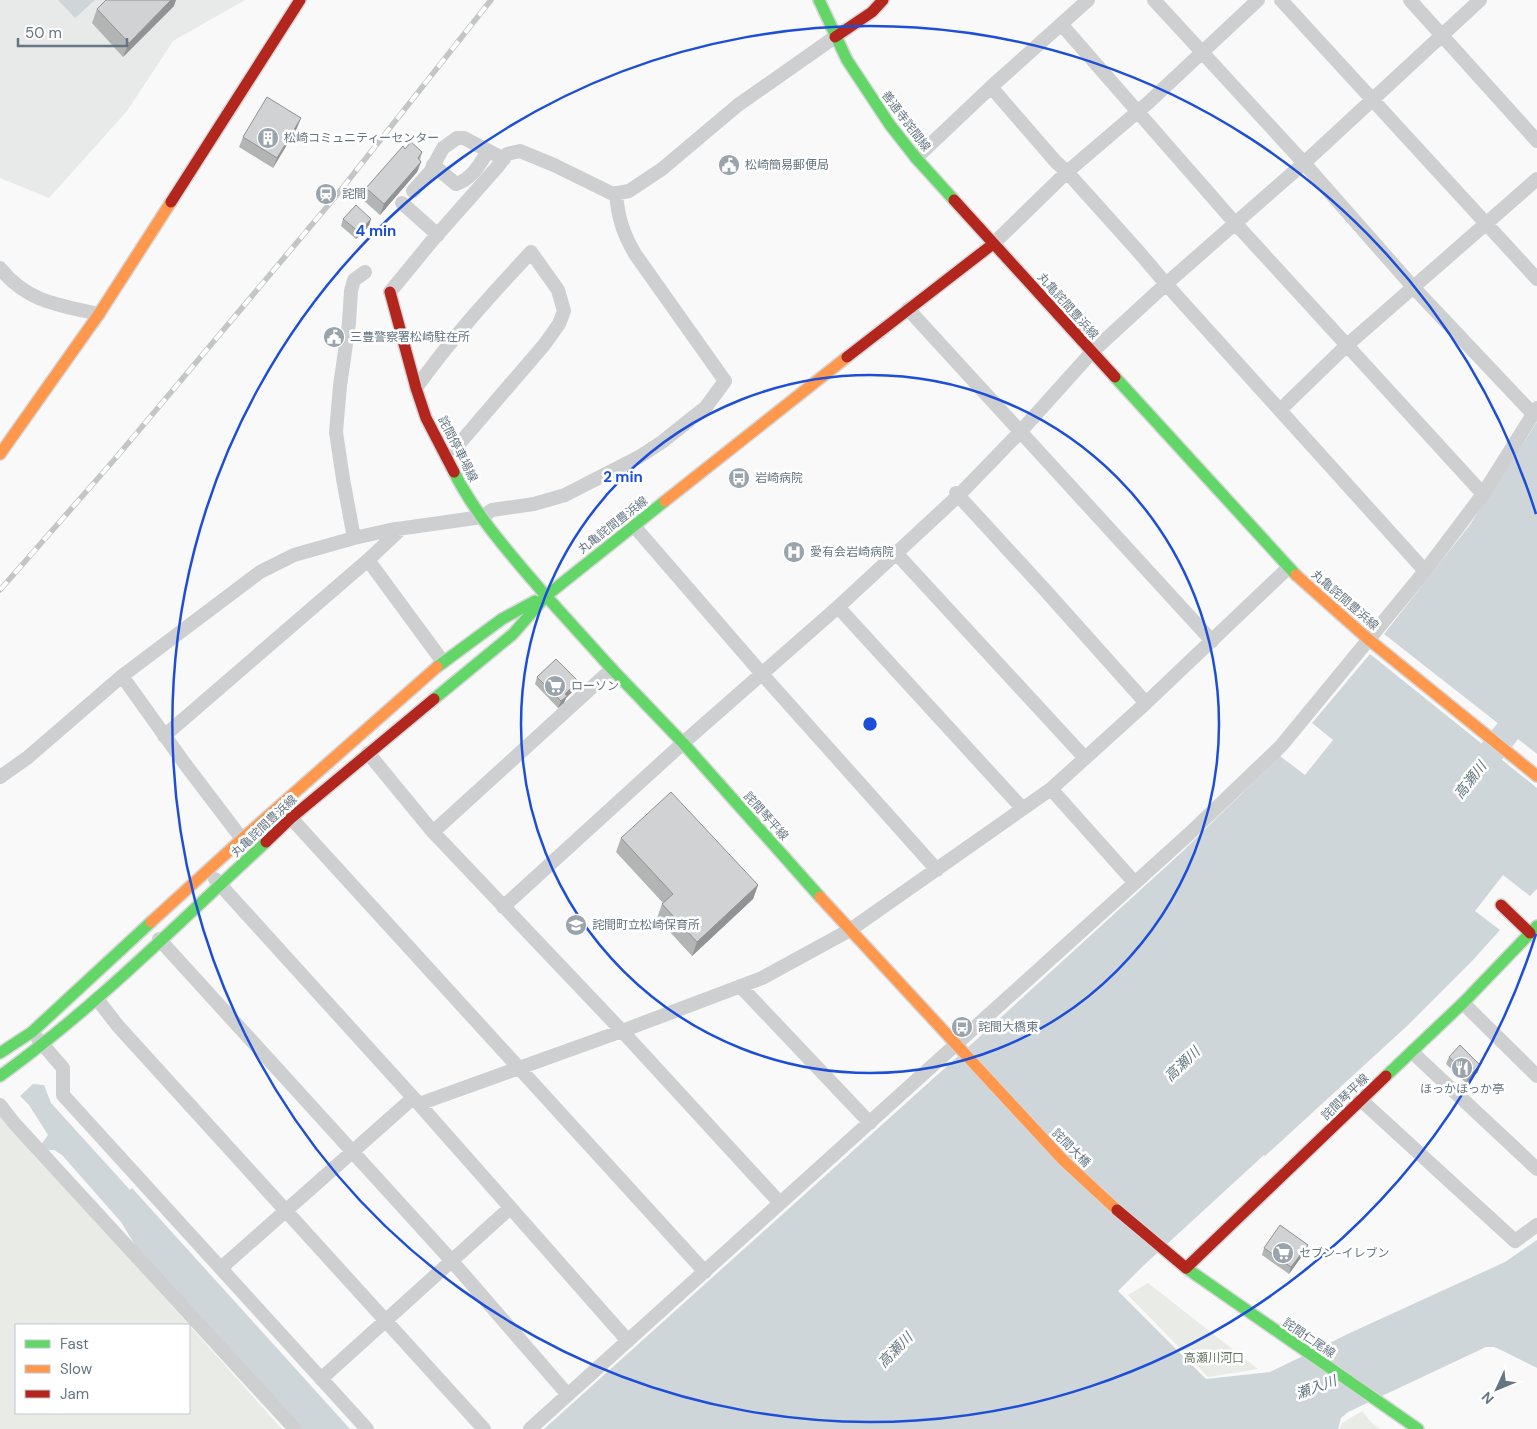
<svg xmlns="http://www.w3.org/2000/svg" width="1537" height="1429" font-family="'DM Sans','Noto Sans JP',sans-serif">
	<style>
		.built { fill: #e8e9e9 }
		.green { fill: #e8ebe6 }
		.water { fill: #ced6d9 }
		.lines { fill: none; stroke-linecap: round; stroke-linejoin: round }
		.river { stroke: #ced6d9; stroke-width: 26 }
		.fast-casing { stroke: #d5d6d7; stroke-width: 14 }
		.slow-casing { stroke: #d5d6d7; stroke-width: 14 }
		.jam-casing { stroke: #d5d6d7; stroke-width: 14 }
		.street { stroke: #cecfd0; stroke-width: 14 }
		.fast { stroke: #63d668; stroke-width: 11 }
		.slow { stroke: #ff974d; stroke-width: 11 }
		.jam { stroke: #b3261e; stroke-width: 11 }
		.rail-casing { stroke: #c3c5c6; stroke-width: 5.5 }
		.rail { stroke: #fff; stroke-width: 4; stroke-dasharray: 11; stroke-linecap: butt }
		.wall { fill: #b3b5b5 }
		.shaded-wall { fill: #929394 }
		.building { fill: #d0d2d3; stroke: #929394 }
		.ring { fill: none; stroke: #1d4ed8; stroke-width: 2.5 }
		.labels { text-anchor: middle; stroke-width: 5; stroke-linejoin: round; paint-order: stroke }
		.street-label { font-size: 12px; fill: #657683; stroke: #fff }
		.poi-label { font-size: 12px; fill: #657683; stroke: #fff; text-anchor: start }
		.park-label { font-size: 12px; fill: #687a64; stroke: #fff }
		.water-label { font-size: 14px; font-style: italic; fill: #60757c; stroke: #fff }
		.centre { fill: #1d4ed8; stroke: #fff; stroke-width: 2.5 }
		.ring-label { font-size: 15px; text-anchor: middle; font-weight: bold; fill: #1d4ed8; stroke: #fff; stroke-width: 5; stroke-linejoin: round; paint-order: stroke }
	</style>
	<rect width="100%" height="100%" fill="#f9f9f9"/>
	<path class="built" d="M 0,0 L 245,0 L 173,41 L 127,111 L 49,198 L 0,178 Z"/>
	<path class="green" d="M 0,1115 L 189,1325 L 16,1325 L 16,1413 L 189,1413 L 189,1325 L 282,1429 L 0,1429 Z
		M 1148,1283 L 1258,1369 L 1208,1377 L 1128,1295 Z
		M 1362,1411 L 1371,1422 L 1380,1429 L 1339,1429 L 1342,1423 Z"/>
	<path class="water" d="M 58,0 L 95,0 L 75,18 Z
		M 1537,422 L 1537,754 L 1384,634 L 1469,526 Z
		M 1370,654 L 1537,788 L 1537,889 L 1530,896 L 1503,875 L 1475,911 L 1500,930 L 1472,961 L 1407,1026 L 1265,1156 L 1264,1155 L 1142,1267 L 1118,1291 L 1206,1379 L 1270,1372 L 1352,1332 L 1505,1262 L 1537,1240 L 1537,1368 L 1499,1349 L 1494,1347 L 1486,1347 L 1348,1412 L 1341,1418 L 1338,1429 L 544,1429 L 986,1031 L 1182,852 L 1280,756 L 1305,775 L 1333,740 L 1312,723 Z
		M 33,1084 L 44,1085 L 51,1103 L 130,1190 L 132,1188 L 350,1429 L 302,1429 L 138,1250 L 121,1222 L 62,1155 L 54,1150 L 46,1150 L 41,1145 L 48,1135 L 29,1105 L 20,1096 Z"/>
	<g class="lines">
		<path class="river" d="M 1482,764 L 1537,694"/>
		<g class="fast-casing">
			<path id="fast" d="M 819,0 L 847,60 L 890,125 L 916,158 L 954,200
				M 1115,377 L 1296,575
				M 454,472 C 477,518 513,557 546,596
				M 546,596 L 612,669 L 683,743 L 820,897
				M 437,667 L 502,619 L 535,601
				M 434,699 L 513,634 L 546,596 L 665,501
				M 0,1053 L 32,1032 L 151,922
				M 0,1076 C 96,1007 179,922 266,842
				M 1386,1076 L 1463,1003 L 1537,926
				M 1186,1268 L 1418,1429"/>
		</g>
		<g class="slow-casing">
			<path id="slow" d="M 0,454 L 99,314 L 171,202
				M 665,501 L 847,357
				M 1296,575 L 1368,639 L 1537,776
				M 820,897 L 1063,1160 L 1117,1210
				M 151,922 L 242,839 L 437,667"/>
		</g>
		<g class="jam-casing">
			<path id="jam" d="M 835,37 L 872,12 L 883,0
				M 954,200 L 1115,377
				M 171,202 L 300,0
				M 390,292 L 416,388 L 426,418 L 454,472
				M 847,357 L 993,244
				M 266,842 L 291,818 L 434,699
				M 1501,905 L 1530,933
				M 1117,1210 L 1186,1268 L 1386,1076"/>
		</g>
		<path class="street" d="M 1154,0 L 1304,163 L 1414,288 L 1533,414
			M 1281,0 L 1537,279
			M 1410,0 L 1537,141
			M 1061,24 L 1235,223 L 1483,494
			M 991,87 L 1056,162 L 1067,172 L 1138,251 L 1166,284 L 1425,571
			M 916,158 L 991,87 L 1088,0
			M 433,165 L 456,184 C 472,179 480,164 488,151
			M 413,191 L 430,172 L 443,148 L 457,138 L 464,138 L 504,159
			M 402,203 L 438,235
			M 993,244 L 1067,172 L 1149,102 L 1258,0
			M 0,268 C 27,302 59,305 99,314
			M 390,292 L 431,242 L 499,165 L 507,154 L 520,151 L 554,165 L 613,194 L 629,191 L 662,169 L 738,105 L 835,37
			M 908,309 L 1212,641
			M 416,388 C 450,340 491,295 531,252 L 558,290 L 564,311 L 559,324 L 544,345 L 447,458
			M 1280,410 L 1346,346 L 1537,179
			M 956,493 L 1045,590 L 1146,703
			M 634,526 L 762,674 L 937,870
			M 354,538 L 343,479 L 336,432 L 340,386 L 349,323 L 351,291 L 354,280 L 365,272
			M 896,553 L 1085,758
			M 368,560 L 443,662
			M 838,607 L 1022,808
			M 122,676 L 185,764 L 242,839
			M 164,736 L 368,560 L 401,529
			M 368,753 L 433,832 L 622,1031 L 780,1203
			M 0,777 L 27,758 L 122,676 L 260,572 L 294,555 L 354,538 L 390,530 L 482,517 L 492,510 L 534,504 L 565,495 L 639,457 L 662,442 L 706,407 L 725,381 L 635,254 C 623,233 618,218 616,193
			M 1051,789 L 1135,883
			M 291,818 L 705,1272
			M 433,832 L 612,669
			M 215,879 L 419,1104 L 628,1341
			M 503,907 L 683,743 L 838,607 L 958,496 L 1020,432 L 1092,352 L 1166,284 L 1304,163 L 1480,0
			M 159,939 L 451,1260 L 568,1395
			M 740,986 L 870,1123
			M 97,999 L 118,1026 L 484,1429
			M 1463,1003 L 1537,1076
			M 38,1039 L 63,1068 L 63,1095 L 367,1429
			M 1412,1052 L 1537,1169
			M 1361,1100 L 1515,1241 L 1537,1225
			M 419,1104 L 622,1031 L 762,978 L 850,930 L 1051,789 L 1146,703 L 1288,568
			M 0,1105 L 14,1123 L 295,1429
			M 221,1268 L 413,1098
			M 321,1379 L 510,1208
			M 530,1429 L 1189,834 L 1281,746 L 1425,571 L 1483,494 L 1537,408"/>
		<use href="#fast" class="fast"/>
		<use href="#slow" class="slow"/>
		<use href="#jam" class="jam"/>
		<g class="rail-casing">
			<path id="rail" d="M 0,590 L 114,460 L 336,196 L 491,0"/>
		</g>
		<use href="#rail" class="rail"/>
	</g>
	<path class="wall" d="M 174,6 L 123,57 L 92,23 L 97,9 Z
		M 297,128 L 273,168 L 239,147 L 243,137 Z
		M 405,149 L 422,152 L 420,160 L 421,162 L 417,172 L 380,215 L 362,199 L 366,188 Z
		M 343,219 L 369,226 L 356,239 L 341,226 Z
		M 537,677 L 578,681 L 576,688 L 566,698 L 564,703 L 558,708 L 535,684 Z
		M 621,838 L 758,885 L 753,899 L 692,956 L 657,918 L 662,904 L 663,903 L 616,852 Z
		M 1449,1057 L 1478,1072 L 1466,1083 L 1446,1064 Z
		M 1308,1245 L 1305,1252 L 1289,1274 L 1262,1255 L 1264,1248 Z"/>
	<path class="shaded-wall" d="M 171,0 L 176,0 L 174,6 L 123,57 L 129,43 Z
		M 301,118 L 297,128 L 273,168 L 277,158 Z
		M 421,162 L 417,172 L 380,215 L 384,204 Z
		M 371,219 L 369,226 L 356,239 L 359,232 Z
		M 578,681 L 576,688 L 566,698 L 564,703 L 558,708 L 561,701 L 565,694 Z
		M 758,885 L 753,899 L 692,956 L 697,942 Z
		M 1480,1065 L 1478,1072 L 1466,1083 L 1469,1076 Z
		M 1308,1245 L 1305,1252 L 1289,1274 L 1291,1267 Z"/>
	<path class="building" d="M 106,0 L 171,0 L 129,43 L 97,9 Z
		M 267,97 L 301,118 L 277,158 L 243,137 Z
		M 411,142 L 422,152 L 418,158 L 421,162 L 384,204 L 366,188 L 403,146 L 405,149 Z
		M 356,205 L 371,219 L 359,232 L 343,219 Z
		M 556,659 L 578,681 L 565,694 L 567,696 L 561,701 L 537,677 Z
		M 671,792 L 758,885 L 697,942 L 662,904 L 673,894 L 621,838 Z
		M 1460,1045 L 1480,1065 L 1469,1076 L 1449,1057 Z
		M 1280,1225 L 1308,1245 L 1291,1267 L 1264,1248 Z"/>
	<g class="ring">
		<circle cx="870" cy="724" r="349"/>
		<path d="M1536 934A698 698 0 1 1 1536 514"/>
	</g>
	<defs>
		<g id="building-disc" transform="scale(1.125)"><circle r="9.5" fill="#99a4ac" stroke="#fff"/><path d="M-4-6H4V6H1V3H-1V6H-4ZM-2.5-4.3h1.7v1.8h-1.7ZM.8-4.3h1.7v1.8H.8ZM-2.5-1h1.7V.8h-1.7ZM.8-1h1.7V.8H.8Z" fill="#fff"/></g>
		<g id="civic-disc" transform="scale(1.125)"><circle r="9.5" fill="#99a4ac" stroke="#fff"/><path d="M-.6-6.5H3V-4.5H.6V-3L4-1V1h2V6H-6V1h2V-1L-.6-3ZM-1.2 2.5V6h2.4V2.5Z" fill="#fff"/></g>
		<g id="station-disc" transform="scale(1.125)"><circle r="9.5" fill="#99a4ac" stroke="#fff"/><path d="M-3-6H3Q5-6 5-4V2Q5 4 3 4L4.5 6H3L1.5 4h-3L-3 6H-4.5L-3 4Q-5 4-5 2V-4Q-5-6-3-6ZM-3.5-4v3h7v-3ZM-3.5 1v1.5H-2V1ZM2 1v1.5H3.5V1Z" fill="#fff"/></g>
		<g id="bus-disc" transform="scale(1.125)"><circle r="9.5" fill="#99a4ac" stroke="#fff"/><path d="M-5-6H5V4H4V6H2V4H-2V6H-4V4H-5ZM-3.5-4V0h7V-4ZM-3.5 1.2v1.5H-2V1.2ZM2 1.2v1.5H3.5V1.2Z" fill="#fff"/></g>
		<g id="hospital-disc" transform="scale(1.125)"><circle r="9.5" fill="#99a4ac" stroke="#fff"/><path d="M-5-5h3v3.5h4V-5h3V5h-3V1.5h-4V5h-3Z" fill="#fff"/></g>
		<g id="supermarket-disc" transform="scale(1.125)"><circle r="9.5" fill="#99a4ac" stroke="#fff"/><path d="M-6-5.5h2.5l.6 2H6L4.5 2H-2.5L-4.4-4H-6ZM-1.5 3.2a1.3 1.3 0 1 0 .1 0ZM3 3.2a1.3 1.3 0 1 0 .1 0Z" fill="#fff"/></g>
		<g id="school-disc" transform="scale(1.125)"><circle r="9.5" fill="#99a4ac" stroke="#fff"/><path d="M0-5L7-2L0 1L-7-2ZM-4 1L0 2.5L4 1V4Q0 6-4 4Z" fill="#fff"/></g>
		<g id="restaurant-disc" transform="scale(1.125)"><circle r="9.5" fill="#99a4ac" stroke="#fff"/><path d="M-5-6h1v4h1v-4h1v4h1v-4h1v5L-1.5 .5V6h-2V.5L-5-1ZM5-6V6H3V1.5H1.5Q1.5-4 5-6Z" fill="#fff"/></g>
	</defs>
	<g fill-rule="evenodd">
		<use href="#building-disc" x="268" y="138"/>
		<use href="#civic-disc" x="729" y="165"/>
		<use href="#station-disc" x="326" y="194"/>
		<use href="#civic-disc" x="334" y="337"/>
		<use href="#bus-disc" x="739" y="478"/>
		<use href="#hospital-disc" x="794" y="552"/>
		<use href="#supermarket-disc" x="555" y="686"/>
		<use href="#school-disc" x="576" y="925"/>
		<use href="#bus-disc" x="962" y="1027"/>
		<use href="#restaurant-disc" x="1462" y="1068"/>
		<use href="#supermarket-disc" x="1283" y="1253"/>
	</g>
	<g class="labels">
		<g class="street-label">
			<text transform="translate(906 121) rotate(53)" y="4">善通寺詫間線</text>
			<text transform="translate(1068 306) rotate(48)" y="4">丸亀詫間豊浜線</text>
			<text transform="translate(458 449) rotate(63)" y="4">詫間停車場線</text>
			<text transform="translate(613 525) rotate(-38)" y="4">丸亀詫間豊浜線</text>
			<text transform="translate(1345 600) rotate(41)" y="4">丸亀詫間豊浜線</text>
			<text transform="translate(766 816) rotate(48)" y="4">詫間琴平線</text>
			<text transform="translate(264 826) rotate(-43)" y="4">丸亀詫間豊浜線</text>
			<text transform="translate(1345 1097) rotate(-44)" y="4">詫間琴平線</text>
			<text transform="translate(1071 1148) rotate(45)" y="4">詫間大橋</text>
			<text transform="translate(1309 1338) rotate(34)" y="4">詫間仁尾線</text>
		</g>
		<g class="poi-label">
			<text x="284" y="142">松崎コミュニティーセンター</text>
			<text x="745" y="169">松崎簡易郵便局</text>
			<text x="342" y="198">詫間</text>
			<text x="350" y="341">三豊警察署松崎駐在所</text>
			<text x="755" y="482">岩崎病院</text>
			<text x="810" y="556">愛有会岩崎病院</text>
			<text x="571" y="690">ローソン</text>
			<text x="592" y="929">詫間町立松崎保育所</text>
			<text x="978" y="1031">詫間大橋東</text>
			<text x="1462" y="1093" text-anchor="middle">ほっかほっか亭</text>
			<text x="1299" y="1257">セブン-イレブン</text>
		</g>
		<g class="park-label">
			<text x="1214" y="1362">高瀬川河口</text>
		</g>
		<g class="water-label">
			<text transform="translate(1470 780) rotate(-52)" y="5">高瀬川</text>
			<text transform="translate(1182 1064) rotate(-44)" y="5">高瀬川</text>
			<text transform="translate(895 1350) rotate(-46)" y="5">高瀬川</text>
			<text transform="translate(1316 1387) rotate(-20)" y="5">瀬入川</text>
		</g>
	</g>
	<circle cx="870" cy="724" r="8" class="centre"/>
	<g class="ring-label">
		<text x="376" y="236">4 min</text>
		<text x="623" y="482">2 min</text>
	</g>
	<rect x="15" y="1324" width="175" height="90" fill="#ffffff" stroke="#c1c8cd"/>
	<rect x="25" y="1340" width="25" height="8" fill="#63d668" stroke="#c1c8cd"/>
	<text x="60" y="1349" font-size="15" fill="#657683">Fast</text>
	<rect x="25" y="1365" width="25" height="8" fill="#ff974d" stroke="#c1c8cd"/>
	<text x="60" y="1374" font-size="15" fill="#657683">Slow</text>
	<rect x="25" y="1390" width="25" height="8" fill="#b3261e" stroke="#c1c8cd"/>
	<text x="60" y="1399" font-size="15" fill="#657683">Jam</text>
	<g transform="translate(1497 1389) rotate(226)" stroke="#ffffff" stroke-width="4" paint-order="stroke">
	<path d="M0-4L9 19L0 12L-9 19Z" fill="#657683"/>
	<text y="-8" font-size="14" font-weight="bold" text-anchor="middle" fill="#657683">N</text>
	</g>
	<path d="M18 38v8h109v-8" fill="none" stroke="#657683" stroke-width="2.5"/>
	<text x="25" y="38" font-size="15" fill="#657683" stroke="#ffffff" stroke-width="4" paint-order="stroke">50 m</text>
</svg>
